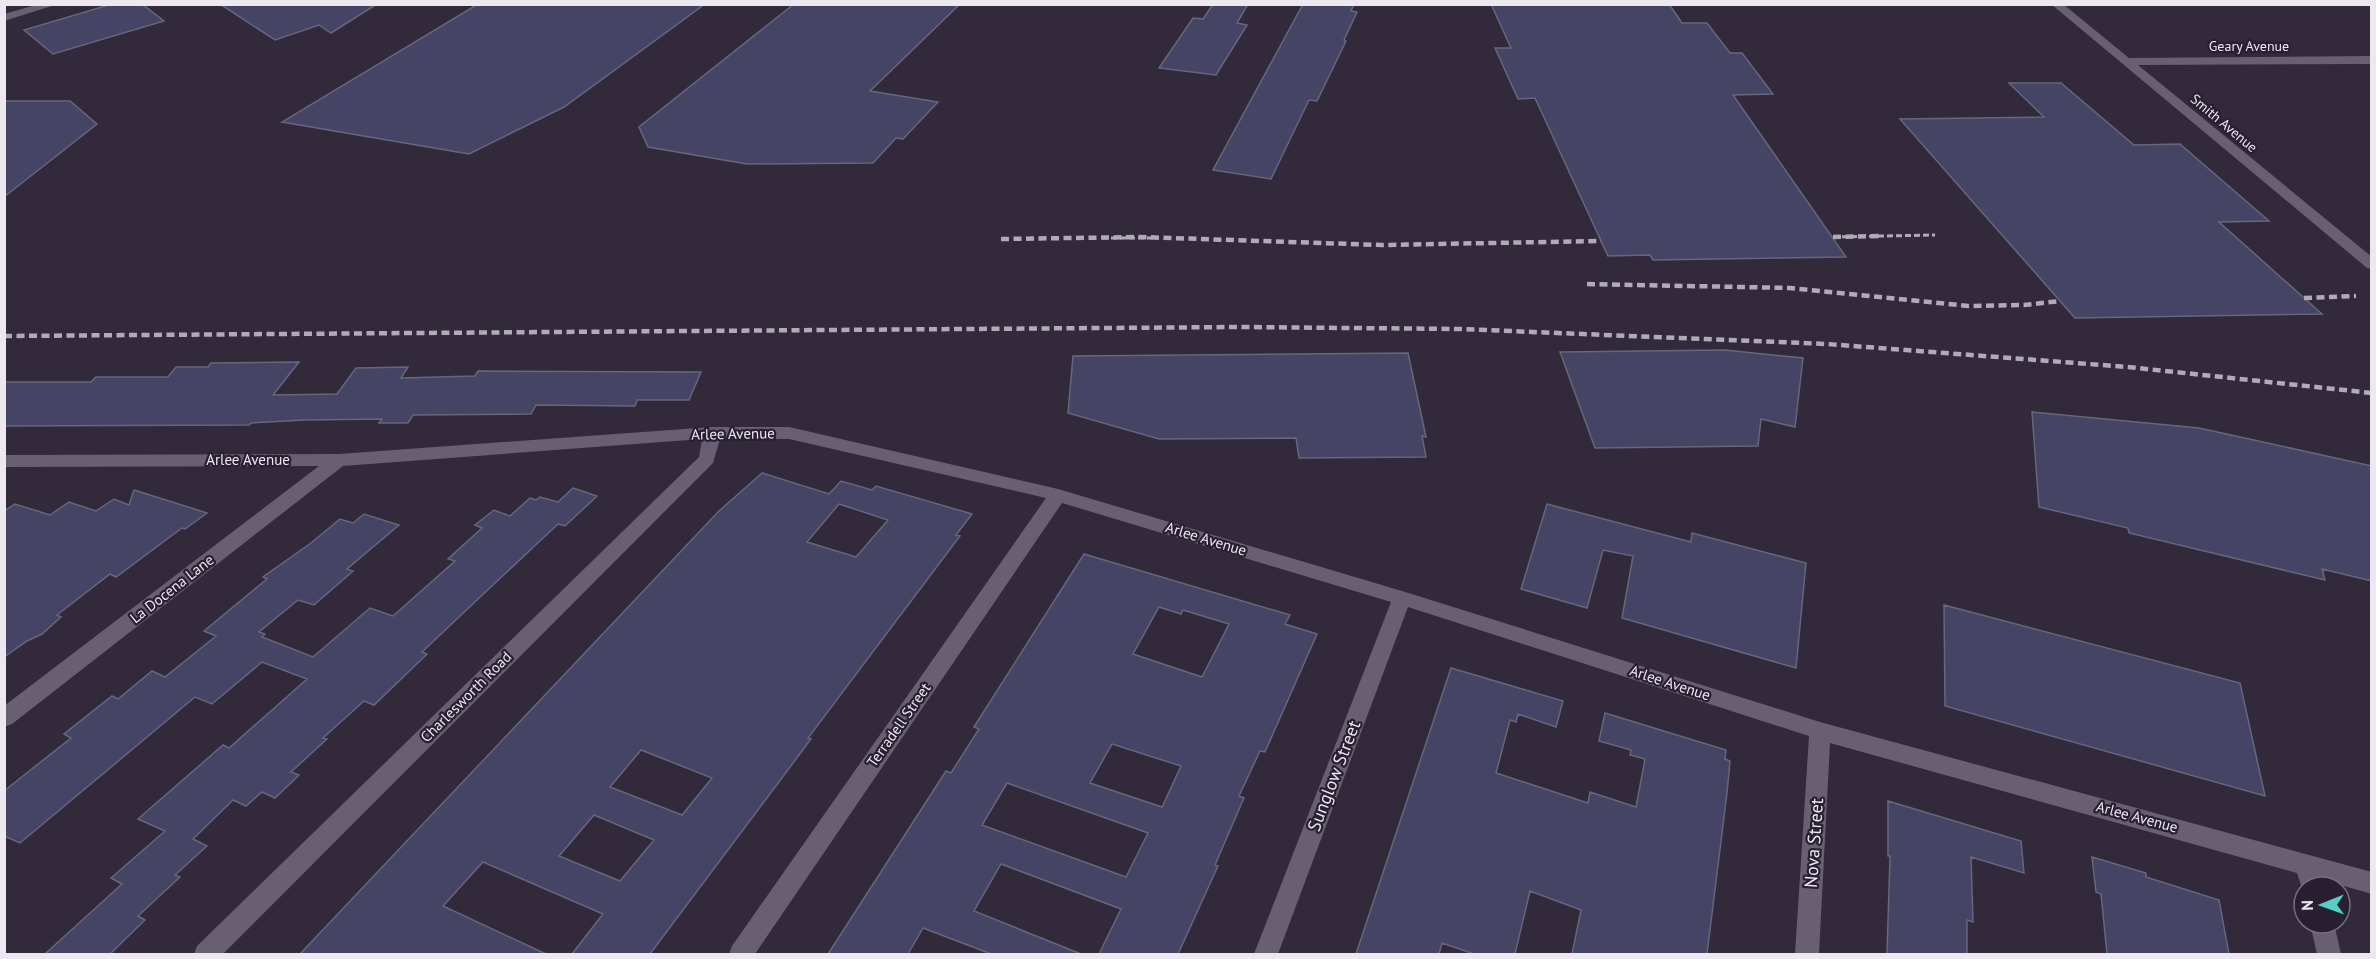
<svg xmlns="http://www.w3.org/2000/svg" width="2376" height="959" font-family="'PT Sans',sans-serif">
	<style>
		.building { fill: #454465; stroke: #66677b; stroke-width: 1.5; fill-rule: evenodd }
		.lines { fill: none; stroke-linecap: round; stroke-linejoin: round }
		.minor { fill: #695f72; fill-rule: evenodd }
		.rail-far1 { stroke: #b1aab7; stroke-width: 3; stroke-dasharray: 6 3; stroke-linecap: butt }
		.rail { stroke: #b1aab7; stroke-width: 4.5; stroke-dasharray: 8 4.5; stroke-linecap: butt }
		.labels { text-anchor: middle; stroke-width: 4.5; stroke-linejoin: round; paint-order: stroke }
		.far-street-label { font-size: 14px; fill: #ede7f2; stroke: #282030 }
		.street-label { font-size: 15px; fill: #ede7f2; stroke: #282030 }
		.near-street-label { font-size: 18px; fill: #ede7f2; stroke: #282030 }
	</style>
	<rect width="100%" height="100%" fill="#32293a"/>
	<path class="building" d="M 112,4 L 142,4 L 164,21 L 53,54 L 24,30 Z
		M 220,4 L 377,4 L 331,33 L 319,25 L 275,40 Z
		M 478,4 L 705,4 L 564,107 L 469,154 L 282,122 Z
		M 794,4 L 960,4 L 870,91 L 938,102 L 903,139 L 896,138 L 873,163 L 747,164 L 648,147 L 639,127 Z
		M 1213,4 L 1248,4 L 1237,23 L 1247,25 L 1216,75 L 1159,68 L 1193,18 L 1203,19 Z
		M 1303,4 L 1354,4 L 1351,11 L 1357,12 L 1344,40 L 1346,41 L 1317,101 L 1309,100 L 1271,179 L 1213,170 Z
		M 1491,4 L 1669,4 L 1682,23 L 1707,23 L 1730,53 L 1742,53 L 1773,94 L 1733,95 L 1846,257 L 1653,260 L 1650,255 L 1608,256 L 1535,98 L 1518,99 L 1495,48 L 1511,48 Z
		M 2009,83 L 2061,83 L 2134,145 L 2180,144 L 2269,221 L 2219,222 L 2322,314 L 2075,318 L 1900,119 L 2044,117 Z
		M 4,101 L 70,101 L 97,124 L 4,197 Z
		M 1725,350 L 1803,358 L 1795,427 L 1761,419 L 1758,446 L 1595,448 L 1560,352 Z
		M 1408,353 L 1426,437 L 1422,436 L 1426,457 L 1299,458 L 1296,438 L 1159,439 L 1068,413 L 1073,356 Z
		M 299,362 L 273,395 L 337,394 L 356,368 L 408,367 L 401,378 L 475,376 L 478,371 L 701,372 L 689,400 L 637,400 L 635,406 L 536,405 L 531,414 L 413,415 L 408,423 L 379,423 L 382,419 L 304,420 L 251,423 L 249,425 L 4,426 L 4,382 L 91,382 L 96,377 L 168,377 L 176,367 L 208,367 L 211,363 Z
		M 2032,412 L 2199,428 L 2372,466 L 2372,581 L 2322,569 L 2325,580 L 2129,533 L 2128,528 L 2039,507 Z
		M 762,473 L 829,494 L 841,481 L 872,490 L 876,486 L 972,514 L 956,535 L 960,536 L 808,738 L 811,739 L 650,954 L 572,954 L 603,914 L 483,862 L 443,906 L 546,954 L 300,954 L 719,511 ZM 839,504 L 888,520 L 856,557 L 807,542 ZM 641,750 L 712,778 L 682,815 L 610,787 ZM 594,815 L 654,840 L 620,881 L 559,856 Z
		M 573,488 L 597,496 L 565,526 L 558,524 L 478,599 L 422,652 L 427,654 L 374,705 L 364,701 L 323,738 L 327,739 L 291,772 L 299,775 L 275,798 L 262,792 L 246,806 L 233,800 L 193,839 L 207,846 L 175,875 L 180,877 L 138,916 L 145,920 L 110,954 L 45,954 L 122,884 L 111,878 L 165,831 L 138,819 L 223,745 L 229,748 L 307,679 L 262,662 L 212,704 L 195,697 L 20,843 L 4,836 L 4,791 L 71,738 L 64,734 L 112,696 L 118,699 L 152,671 L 165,677 L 216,636 L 204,631 L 267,579 L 263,577 L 311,543 L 340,519 L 353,523 L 364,514 L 399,525 L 347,569 L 353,571 L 314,605 L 298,600 L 259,632 L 265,634 L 262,637 L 313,657 L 370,608 L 393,616 L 455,561 L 448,559 L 482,528 L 475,525 L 494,510 L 510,516 L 530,498 L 536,500 L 540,497 L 558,502 Z
		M 134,490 L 207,513 L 185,529 L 182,528 L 116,577 L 110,574 L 57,615 L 61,617 L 42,634 L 27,641 L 4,657 L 4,511 L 15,504 L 50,515 L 69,502 L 96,511 L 114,499 L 129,505 Z
		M 1547,504 L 1691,542 L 1692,533 L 1806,563 L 1796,668 L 1622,618 L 1633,556 L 1603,550 L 1587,608 L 1521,589 Z
		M 1084,554 L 1290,615 L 1285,624 L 1317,634 L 1265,752 L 1260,751 L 1239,796 L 1244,798 L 1215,865 L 1218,866 L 1178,954 L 1099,954 L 1121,909 L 1001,864 L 974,911 L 1081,954 L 991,954 L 923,928 L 908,954 L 828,954 L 946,771 L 951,773 L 979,729 L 974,727 ZM 1159,607 L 1181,614 L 1183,610 L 1229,624 L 1202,677 L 1133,654 ZM 1112,744 L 1181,766 L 1162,807 L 1090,783 ZM 1007,783 L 1148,833 L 1126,877 L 982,825 Z
		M 1944,605 L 2240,683 L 2265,796 L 1945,706 Z
		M 1451,668 L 1563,701 L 1556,727 L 1518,714 L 1516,722 L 1510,720 L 1496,773 L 1588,803 L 1590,792 L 1636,807 L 1645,759 L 1630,755 L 1631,750 L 1599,741 L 1605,713 L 1726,750 L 1725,759 L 1730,761 L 1727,793 L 1707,954 L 1572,954 L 1581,910 L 1530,891 L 1515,954 L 1474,954 L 1442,943 L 1439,954 L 1356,954 Z
		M 1888,801 L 2021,841 L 2024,873 L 1971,857 L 1973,922 L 1967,920 L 1967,954 L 1887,954 L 1890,856 L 1888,856 Z
		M 2092,857 L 2146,873 L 2146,877 L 2219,900 L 2229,954 L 2107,954 L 2101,894 L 2096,892 Z"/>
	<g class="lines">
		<path class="minor" d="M 39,4 L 58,4 L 4,21 L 4,14 Z
			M 2051,4 L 2063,4 L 2129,58 L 2372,56 L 2372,64 L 2138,65 L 2372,257 L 2372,269 L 2367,268 Z
			M 712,427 L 789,427 L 1058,489 L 1402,591 L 1820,722 L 2372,872 L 2372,894 L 2323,880 L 2325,887 L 2304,887 L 2304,894 L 2297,873 L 1830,743 L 1819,954 L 1795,954 L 1809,736 L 1408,607 L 1278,954 L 1254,954 L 1391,602 L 1062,503 L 755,954 L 729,954 L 732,946 L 1046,498 L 789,439 L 720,439 L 713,463 L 223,954 L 194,954 L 197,946 L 699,457 L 702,439 L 343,466 L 12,724 L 4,727 L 4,706 L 319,466 L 4,467 L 4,455 L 339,454 Z
			M 2310,923 L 2334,923 L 2341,954 L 2317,954 Z"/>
		<path class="rail-far1" d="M 1833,237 L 1935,235
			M 1102,238 L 1157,238"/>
		<path class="rail" d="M 1833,237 L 1882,236
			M 1001,239 L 1140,237 L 1382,245 L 1601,241
			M 1587,284 L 1790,288 L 1968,306 L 2024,305 L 2060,301
			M 2304,298 L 2356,296
			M 4,336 L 1241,327 L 1460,329 L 1827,344 L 2128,367 L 2372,393"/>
	</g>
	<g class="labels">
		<g class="far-street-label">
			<text x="2249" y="51">Geary Avenue</text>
			<text transform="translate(2224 123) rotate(40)" y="5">Smith Avenue</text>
		</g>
		<g class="street-label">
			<text transform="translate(733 434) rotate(-1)" y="5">Arlee Avenue</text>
			<text x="248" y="465">Arlee Avenue</text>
			<text transform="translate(1206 539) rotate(17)" y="5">Arlee Avenue</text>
			<text transform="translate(172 589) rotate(-38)" y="5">La Docena Lane</text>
			<text transform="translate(1670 683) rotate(18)" y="5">Arlee Avenue</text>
			<text transform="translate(466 697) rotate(-45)" y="5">Charlesworth Road</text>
			<text transform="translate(899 725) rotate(-55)" y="5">Terradell Street</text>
			<text transform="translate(2137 817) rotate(15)" y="5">Arlee Avenue</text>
		</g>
		<g class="near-street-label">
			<text transform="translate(1334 776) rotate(-69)" y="6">Sunglow Street</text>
			<text transform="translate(1814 843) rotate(-86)" y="6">Nova Street</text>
		</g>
	</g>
	<rect width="2376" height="959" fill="none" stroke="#ede7f2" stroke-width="12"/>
	<g transform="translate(2322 905) rotate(269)"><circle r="28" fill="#282030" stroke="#77707e" stroke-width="1.5"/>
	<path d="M0-4.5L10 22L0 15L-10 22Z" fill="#55cec5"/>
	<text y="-9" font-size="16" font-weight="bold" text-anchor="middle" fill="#ede7f2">N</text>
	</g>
</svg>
